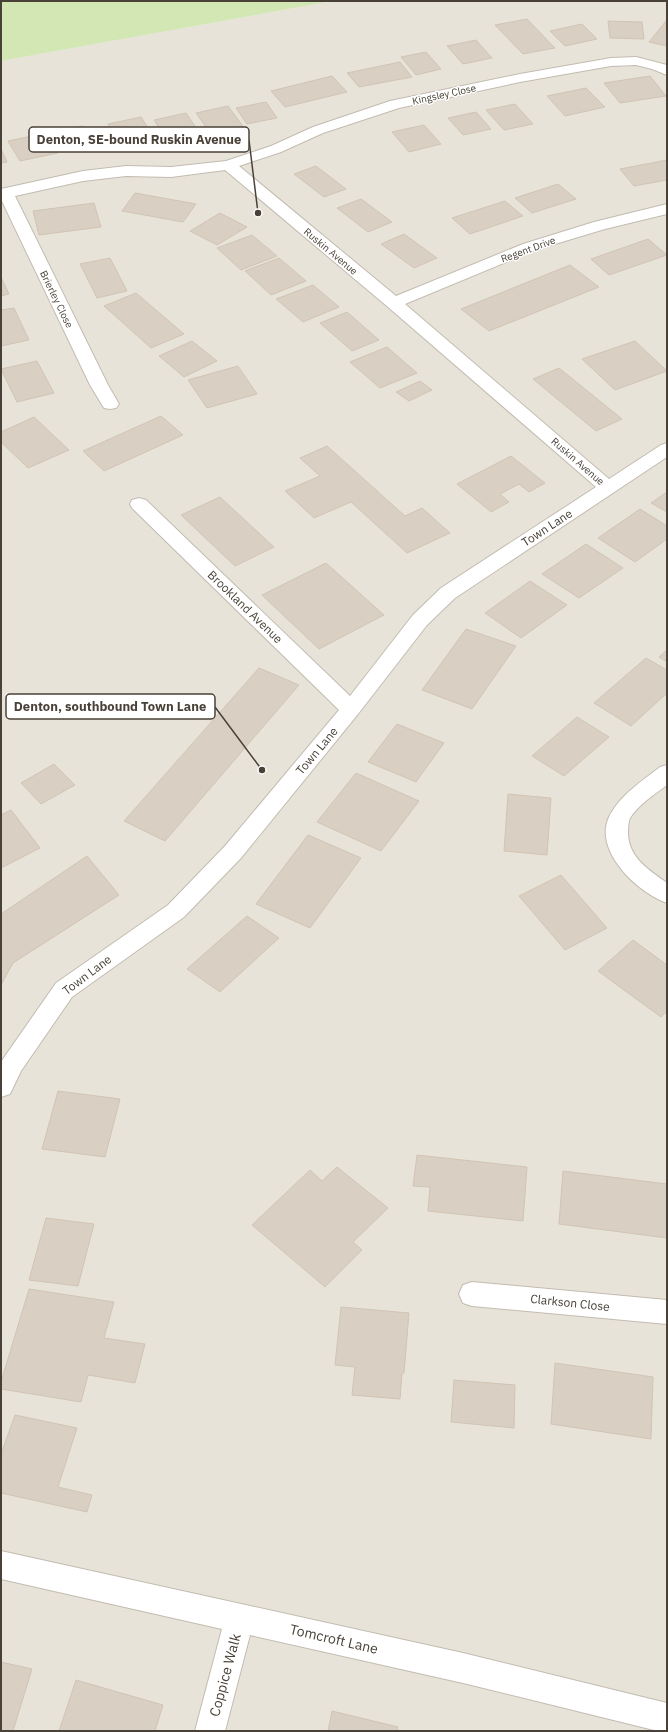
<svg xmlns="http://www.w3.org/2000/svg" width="668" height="1732" font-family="'IBM Plex Sans',sans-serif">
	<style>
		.residential { fill: #e8e3d9 }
		.green { fill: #d3e7b5 }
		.building { fill: #d9cfc3; stroke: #d1c4b3 }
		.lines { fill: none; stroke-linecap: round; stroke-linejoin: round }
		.minor-casing { stroke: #c3bbb0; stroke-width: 2 }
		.minor { fill: #fff; fill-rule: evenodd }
		.labels { text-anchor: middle; stroke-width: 3; stroke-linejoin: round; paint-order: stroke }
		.far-street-label { font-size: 10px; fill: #494138; stroke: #fff }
		.street-label { font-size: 12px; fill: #494138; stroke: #fff }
		.near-street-label { font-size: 14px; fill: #494138; stroke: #fff }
		.leader { fill: none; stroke: #494138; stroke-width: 1.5 }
		.callout-dot { fill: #494138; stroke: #fff; stroke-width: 1.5 }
		.callout { fill: #fff; stroke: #494138; stroke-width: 1.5 }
		.callout-label { font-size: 13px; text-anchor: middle; font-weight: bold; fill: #494138 }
	</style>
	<rect width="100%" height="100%" fill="#f5f1ea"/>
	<path class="residential" d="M 333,1 L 667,1 L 667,1731 L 1,1731 L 1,61 Z"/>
	<path class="green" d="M 1,1 L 333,1 L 1,61 Z"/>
	<path class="building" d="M 527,19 L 555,48 L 523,54 L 495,25 Z
		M 608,21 L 642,22 L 644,39 L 610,38 Z
		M 666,21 L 667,46 L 649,42 Z
		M 582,24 L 597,39 L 565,46 L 550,31 Z
		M 476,40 L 492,58 L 463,64 L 447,46 Z
		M 426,52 L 441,69 L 416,75 L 401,57 Z
		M 400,62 L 412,77 L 359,87 L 347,73 Z
		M 332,76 L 347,92 L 285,107 L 271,91 Z
		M 650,76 L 666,96 L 620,103 L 604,83 Z
		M 586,88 L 605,107 L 565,116 L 547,96 Z
		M 266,102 L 277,118 L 247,124 L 236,108 Z
		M 515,104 L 533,124 L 504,130 L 486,110 Z
		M 228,106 L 248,133 L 215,140 L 196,113 Z
		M 476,112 L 491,129 L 463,135 L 448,118 Z
		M 186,113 L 203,138 L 170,145 L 154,120 Z
		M 141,117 L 154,137 L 120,144 L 108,124 Z
		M 424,125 L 441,144 L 409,152 L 392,132 Z
		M 83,126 L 93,145 L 62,151 L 52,132 Z
		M 46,133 L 58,153 L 20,161 L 8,141 Z
		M 1,149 L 7,162 L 1,163 Z
		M 667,160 L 667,180 L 634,186 L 620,169 Z
		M 316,166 L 346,189 L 324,197 L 294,174 Z
		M 558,184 L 576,199 L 532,213 L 515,198 Z
		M 135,193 L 196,204 L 183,222 L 122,211 Z
		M 361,199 L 392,222 L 368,232 L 337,208 Z
		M 505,201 L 523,216 L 470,234 L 452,218 Z
		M 94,203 L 101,227 L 39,235 L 33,211 Z
		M 220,213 L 247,227 L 217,245 L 190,231 Z
		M 404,234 L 437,258 L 414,268 L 381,244 Z
		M 252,235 L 277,256 L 241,270 L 217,248 Z
		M 648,239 L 667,255 L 609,275 L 591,259 Z
		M 110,258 L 127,291 L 97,298 L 80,264 Z
		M 279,258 L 306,281 L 271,295 L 245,271 Z
		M 570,265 L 599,287 L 489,331 L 461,309 Z
		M 1,277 L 9,294 L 1,296 Z
		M 313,285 L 339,307 L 303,322 L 276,299 Z
		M 136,293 L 184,334 L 151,348 L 104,306 Z
		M 14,308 L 29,340 L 1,346 L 1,310 Z
		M 347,312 L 379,340 L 352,351 L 320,323 Z
		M 192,341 L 217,361 L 184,377 L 159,356 Z
		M 635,341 L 667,371 L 615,390 L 582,359 Z
		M 387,347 L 417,373 L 380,388 L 350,362 Z
		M 37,361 L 54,393 L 17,402 L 1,369 Z
		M 238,366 L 257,394 L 207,408 L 188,380 Z
		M 559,368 L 622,419 L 596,431 L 533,379 Z
		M 420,381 L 432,390 L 409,401 L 396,392 Z
		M 161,416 L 183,435 L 104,471 L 83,451 Z
		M 34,417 L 69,450 L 28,468 L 1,442 L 1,432 Z
		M 327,446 L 405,516 L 422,508 L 450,533 L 407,553 L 351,502 L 314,518 L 285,491 L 320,476 L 300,458 Z
		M 511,456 L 545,483 L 529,492 L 519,484 L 500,494 L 509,502 L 491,512 L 457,484 Z
		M 667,492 L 667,512 L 651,503 Z
		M 220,497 L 274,547 L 235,566 L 181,515 Z
		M 640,509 L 667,526 L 667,539 L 635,562 L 598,538 Z
		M 586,544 L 623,568 L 579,598 L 542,574 Z
		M 326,563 L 384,615 L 319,649 L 262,595 Z
		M 530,581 L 567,605 L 521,638 L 485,613 Z
		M 466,629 L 516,646 L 472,709 L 422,690 Z
		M 667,650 L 667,662 L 659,657 Z
		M 646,658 L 667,670 L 667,693 L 631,726 L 594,703 Z
		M 259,668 L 299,685 L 165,841 L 124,821 Z
		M 577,717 L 609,737 L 564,776 L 532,756 Z
		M 397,724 L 444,743 L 416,782 L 368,762 Z
		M 54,764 L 75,785 L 41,804 L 21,783 Z
		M 356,773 L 419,801 L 381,851 L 317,822 Z
		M 508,794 L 551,798 L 547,855 L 504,851 Z
		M 11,810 L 40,848 L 1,868 L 1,815 Z
		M 308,835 L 361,858 L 310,928 L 256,904 Z
		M 87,856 L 119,895 L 13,963 L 1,985 L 1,914 Z
		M 561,875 L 607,928 L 565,950 L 519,896 Z
		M 247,916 L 279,938 L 220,992 L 187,969 Z
		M 633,940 L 667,965 L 667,1011 L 661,1017 L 598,971 Z
		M 58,1091 L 120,1099 L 105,1157 L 42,1149 Z
		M 417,1155 L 527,1167 L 523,1221 L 428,1211 L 430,1187 L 413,1186 Z
		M 337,1167 L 388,1208 L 353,1242 L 362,1250 L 325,1287 L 252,1225 L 310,1170 L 322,1181 Z
		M 563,1171 L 667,1184 L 667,1238 L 559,1224 Z
		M 46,1218 L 94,1224 L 78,1286 L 29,1280 Z
		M 29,1289 L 114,1302 L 104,1338 L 145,1344 L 135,1383 L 88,1375 L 81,1402 L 1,1389 L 1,1382 Z
		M 341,1307 L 409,1313 L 404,1373 L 402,1373 L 400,1399 L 352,1395 L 355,1367 L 335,1365 Z
		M 555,1363 L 653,1377 L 651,1439 L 551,1424 Z
		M 454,1380 L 515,1385 L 514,1428 L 451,1422 Z
		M 15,1415 L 77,1428 L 58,1487 L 92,1495 L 87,1512 L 1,1493 L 1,1454 Z
		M 1,1662 L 32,1669 L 13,1731 L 1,1731 Z
		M 76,1680 L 163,1705 L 155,1731 L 59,1731 Z
		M 332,1711 L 398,1727 L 397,1731 L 328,1731 Z"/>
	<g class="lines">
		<g class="minor-casing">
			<path id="minor" d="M 636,57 L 667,65 L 667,75 L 652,69 L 636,65 L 611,66 L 520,82 L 399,108 L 323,133 L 281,152 L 239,166 L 396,296 L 523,244 L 594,222 L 667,204 L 667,214 L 605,229 L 535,250 L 405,304 L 609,479 L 661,445 L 667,443 L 667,457 L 455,598 L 427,625 L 358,714 L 241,858 L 184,917 L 72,997 L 21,1071 L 10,1094 L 1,1097 L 1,1062 L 56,983 L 168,905 L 225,846 L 339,710 L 132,508 L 130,504 L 132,500 L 139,498 L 146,500 L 350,696 L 413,615 L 441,588 L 596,487 L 388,307 L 225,170 L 171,177 L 126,176 L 83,181 L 15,196 L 108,385 L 119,404 L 116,408 L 110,409 L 104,408 L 90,385 L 1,199 L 1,189 L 83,171 L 126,166 L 171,167 L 226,161 L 271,146 L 313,127 L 390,101 L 520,74 L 611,58 Z
				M 667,765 L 667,785 C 655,794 638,805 630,818 C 628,823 628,829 628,834 C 629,858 649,870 667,883 L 667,903 C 638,893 593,851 609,817 C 620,795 641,782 660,767 Z
				M 472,1282 L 667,1300 L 667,1324 L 472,1306 L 463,1303 L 459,1294 L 463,1285 Z
				M 1,1551 L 463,1653 L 667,1703 L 667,1731 L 658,1731 L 463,1683 L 250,1635 L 225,1731 L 195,1731 L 222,1629 L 1,1579 Z"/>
		</g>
		<use href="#minor" class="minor"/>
	</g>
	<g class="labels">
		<g class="far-street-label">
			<text transform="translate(444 94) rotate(-12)" y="4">Kingsley Close</text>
			<text transform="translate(528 249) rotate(-20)" y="4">Regent Drive</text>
			<text transform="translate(331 251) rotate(40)" y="4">Ruskin Avenue</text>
			<text transform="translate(57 299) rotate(64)" y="4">Brierley Close</text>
			<text transform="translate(578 461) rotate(41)" y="4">Ruskin Avenue</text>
		</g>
		<g class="street-label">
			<text transform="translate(547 528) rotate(-33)" y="4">Town Lane</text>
			<text transform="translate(245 607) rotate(44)" y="4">Brookland Avenue</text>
			<text transform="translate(317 751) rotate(-50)" y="4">Town Lane</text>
			<text transform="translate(87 975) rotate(-37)" y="4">Town Lane</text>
			<text transform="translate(570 1303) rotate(6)" y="4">Clarkson Close</text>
		</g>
		<g class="near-street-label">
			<text transform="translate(334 1639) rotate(13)" y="5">Tomcroft Lane</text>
			<text transform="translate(225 1675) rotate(-75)" y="5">Coppice Walk</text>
		</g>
	</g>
	<path class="leader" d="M258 213L249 140M262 770L215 707"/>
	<g class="callout-dot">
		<circle cx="258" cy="213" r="4"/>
		<circle cx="262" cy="770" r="4"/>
	</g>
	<g class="callout">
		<rect x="29" y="127" width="220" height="25" rx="4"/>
		<rect x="6" y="694" width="209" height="25" rx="4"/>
	</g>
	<g class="callout-label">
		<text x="139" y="144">Denton, SE-bound Ruskin Avenue</text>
		<text x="110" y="711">Denton, southbound Town Lane</text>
	</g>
	<rect width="668" height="1732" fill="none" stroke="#494138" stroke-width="4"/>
</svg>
